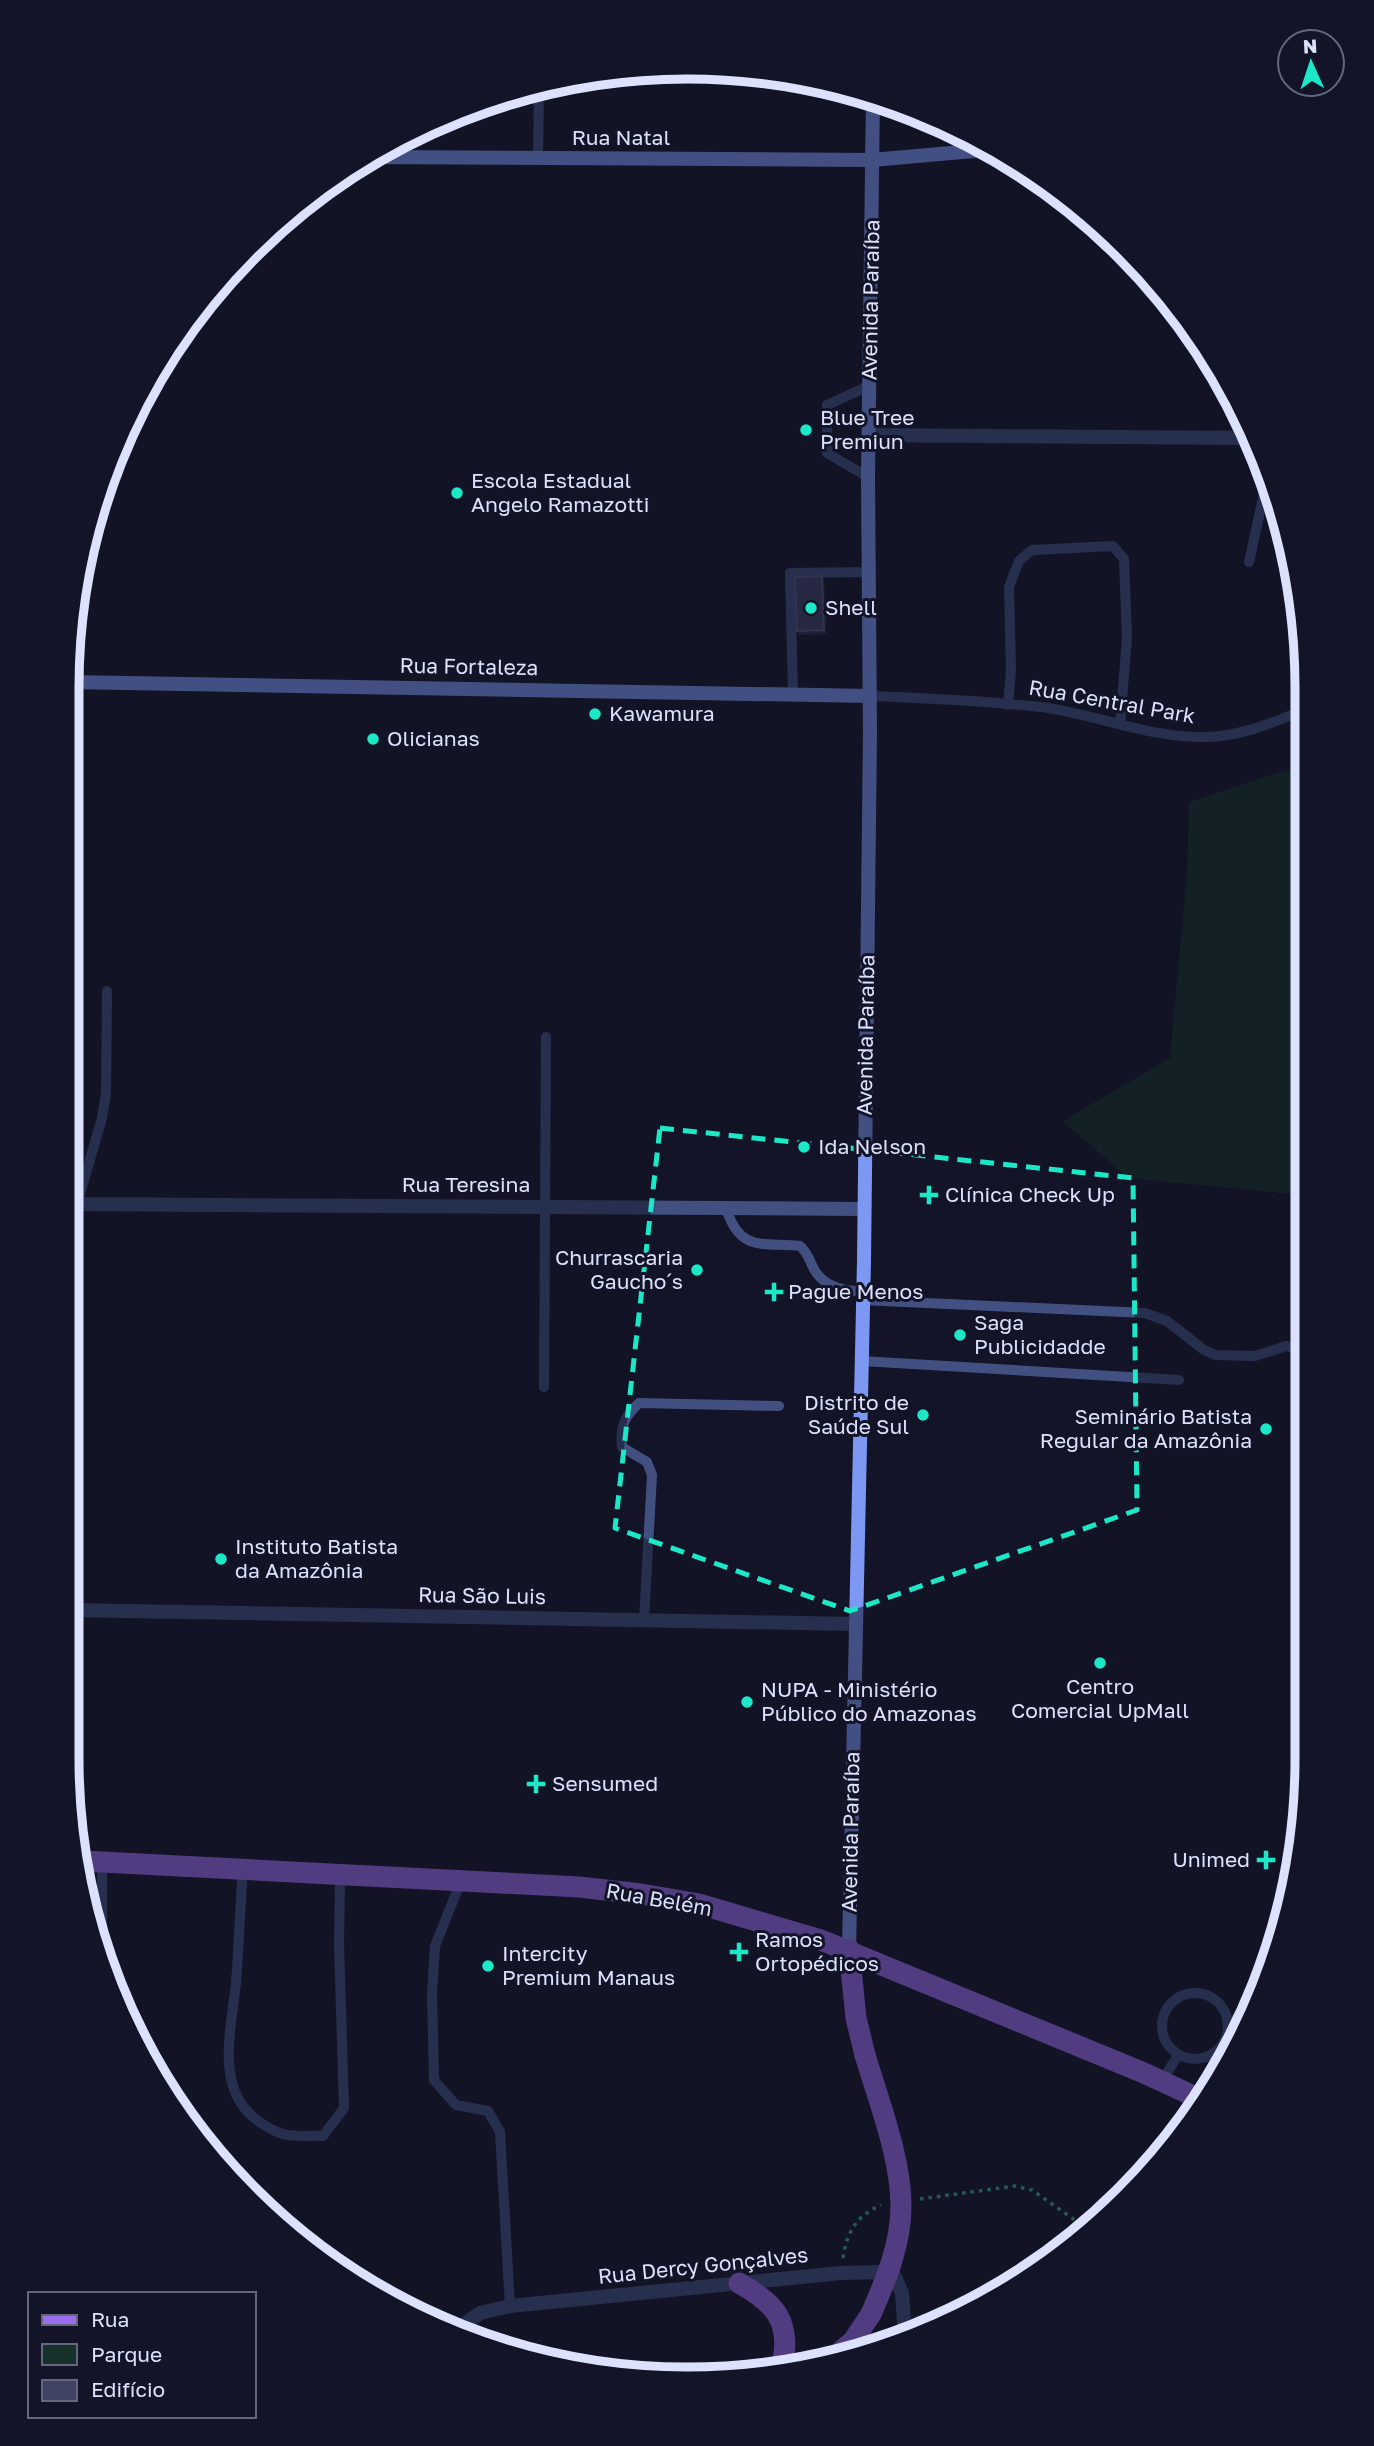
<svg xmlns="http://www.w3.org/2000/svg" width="1374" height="2446" font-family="'Golos Text',sans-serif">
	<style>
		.green { fill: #163129 }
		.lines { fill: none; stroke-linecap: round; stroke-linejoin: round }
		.path { stroke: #3daf8b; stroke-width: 3.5; stroke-dasharray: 3.5 5; stroke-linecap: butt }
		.lane { stroke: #425081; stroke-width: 10 }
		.street { stroke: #425081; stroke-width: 14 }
		.secondary { stroke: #7d98f2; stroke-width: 14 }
		.primary { stroke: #9e6ef1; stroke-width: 21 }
		.primary-bridge { stroke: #9e6ef1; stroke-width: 21 }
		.wall { fill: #2e3053 }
		.shaded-wall { fill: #1b1d3a }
		.building { fill: #414365; stroke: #595c7d; stroke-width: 2 }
		.marked { fill: none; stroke: #1ce8c8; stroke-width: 5; stroke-dasharray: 14 9; stroke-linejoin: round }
		.poi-dot { fill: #1ce8c8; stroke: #131427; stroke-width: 2.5 }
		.labels { text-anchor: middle; stroke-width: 6; stroke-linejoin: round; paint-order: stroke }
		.street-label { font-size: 21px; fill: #dce1fc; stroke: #131427 }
		.poi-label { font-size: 21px; fill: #dce1fc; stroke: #131427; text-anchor: start }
		.rim { fill: none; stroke: #dce1fc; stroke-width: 9 }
	</style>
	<rect width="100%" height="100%" fill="#131427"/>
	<path class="green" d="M 1303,765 L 1304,1195 L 1128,1178 L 1063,1121 L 1170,1058 L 1187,874 L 1189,802 Z"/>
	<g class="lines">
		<path class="path" d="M 920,2199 L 1015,2186 L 1032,2190 L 1089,2230
			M 843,2258 C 847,2232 856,2216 881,2205"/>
		<path class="lane" d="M 538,158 L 539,85
			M 868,477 L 827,453 L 827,405 L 869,386
			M 1249,562 L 1268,475
			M 793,693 L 790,573 L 868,572
			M 870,696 C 927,698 985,701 1041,707 C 1096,714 1149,738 1205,737 C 1238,737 1273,723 1303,710
			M 1008,705 L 1011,671 L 1009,587 L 1019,561 L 1032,550 L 1113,546 L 1124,559 L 1127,638 L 1120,724
			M 77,1204 L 102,1118 L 106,1093 L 107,991
			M 726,1208 C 740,1253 763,1242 800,1246 C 807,1252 808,1257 812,1265 C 820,1285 842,1292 863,1291
			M 862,1300 L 1145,1313 L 1167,1321 L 1204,1350 L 1215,1355 L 1255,1356 L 1286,1346 L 1305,1351
			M 862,1361 L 1179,1380
			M 544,1387 L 546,1037
			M 644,1620 L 652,1475 L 647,1462 L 622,1447 C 620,1426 624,1417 639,1403 L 779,1406
			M 102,1862 L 102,1963
			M 243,1870 C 240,1907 239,1945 236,1983 C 230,2041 210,2105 280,2133 C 292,2138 310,2135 323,2136 L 344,2108 L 339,1944 L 340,1875
			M 461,1881 L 435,1946 L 432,1994 L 434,2080 L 456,2105 L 488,2111 L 500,2132 L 510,2306
			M1162 2026a33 33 0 1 1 66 0a33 33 0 1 1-66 0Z
			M 1229,2030 L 1263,1976
			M 1162,2081 L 1178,2055"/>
		<path class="street" d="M 869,435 L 1250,438
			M 67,1204 L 864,1209
			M 67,1610 L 855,1624
			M 459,2328 L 480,2313 L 510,2306 L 841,2273 L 881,2272 L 895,2277 L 902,2293 L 905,2337"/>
		<path class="secondary" d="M 369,157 L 872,160 L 996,149
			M 68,682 L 870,696
			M 849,1949 L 864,1261 L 870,733 L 868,477 L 873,96"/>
		<path class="primary" d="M 83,1861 L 579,1887 L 641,1894 L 699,1904 L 821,1940 L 1144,2073 L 1200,2099
			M 849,1949 L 856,2018 L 865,2055
			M 739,2283 C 775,2303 792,2322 782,2365
			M 840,2352 L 853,2341 L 871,2314"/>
		<path class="primary-bridge" d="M 865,2055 C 879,2102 901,2158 901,2206 C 901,2244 886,2280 871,2314"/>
	</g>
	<path class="wall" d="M 825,580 L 827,634 L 799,635 L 797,631 Z"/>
	<path class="shaded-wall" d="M 822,576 L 825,580 L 827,634 L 824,630 Z"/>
	<path class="building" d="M 822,576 L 824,630 L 797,631 L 795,577 Z"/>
	<path d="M0 0H1374V2446H0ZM 660,1128 L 1133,1178 L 1137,1510 L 850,1611 L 615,1528 Z" fill="#131427" fill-opacity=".55" fill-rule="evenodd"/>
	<path class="marked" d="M 660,1128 L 1133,1178 L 1137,1510 L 850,1611 L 615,1528 Z"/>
	<g class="poi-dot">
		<circle cx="806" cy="430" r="7"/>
		<circle cx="457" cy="493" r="7"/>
		<circle cx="811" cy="608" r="7"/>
		<circle cx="595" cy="714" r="7"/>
		<circle cx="373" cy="739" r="7"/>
		<circle cx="804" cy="1147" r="7"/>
		<path d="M925.5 1184.5h7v7h7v7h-7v7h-7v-7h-7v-7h7z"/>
		<circle cx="697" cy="1270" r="7"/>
		<path d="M770.5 1281.5h7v7h7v7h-7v7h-7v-7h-7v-7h7z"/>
		<circle cx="960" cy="1335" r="7"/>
		<circle cx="923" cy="1415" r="7"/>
		<circle cx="1266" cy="1429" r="7"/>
		<circle cx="221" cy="1559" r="7"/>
		<circle cx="1100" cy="1663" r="7"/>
		<circle cx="747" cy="1702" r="7"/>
		<path d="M532.5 1773.5h7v7h7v7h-7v7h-7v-7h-7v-7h7z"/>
		<path d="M1262.5 1849.5h7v7h7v7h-7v7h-7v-7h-7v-7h7z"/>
		<path d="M735.5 1941.5h7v7h7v7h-7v7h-7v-7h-7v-7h7z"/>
		<circle cx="488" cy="1966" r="7"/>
	</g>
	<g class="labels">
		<g class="street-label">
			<text x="621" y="145">Rua Natal</text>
			<text transform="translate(871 300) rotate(-89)" y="7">Avenida Paraíba</text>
			<text transform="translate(469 667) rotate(1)" y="7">Rua Fortaleza</text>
			<text transform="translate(1112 702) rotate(10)" y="7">Rua Central Park</text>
			<text transform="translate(866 1035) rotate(-89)" y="7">Avenida Paraíba</text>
			<text x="466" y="1192">Rua Teresina</text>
			<text transform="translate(482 1596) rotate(1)" y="7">Rua São Luis</text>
			<text transform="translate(851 1832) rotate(-89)" y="7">Avenida Paraíba</text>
			<text transform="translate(659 1900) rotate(10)" y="7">Rua Belém</text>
			<text transform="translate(703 2266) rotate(-6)" y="7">Rua Dercy Gonçalves</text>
		</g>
		<g class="poi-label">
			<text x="820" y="425">Blue Tree<tspan x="820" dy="24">Premiun</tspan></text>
			<text x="471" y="488">Escola Estadual<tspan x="471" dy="24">Angelo Ramazotti</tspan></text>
			<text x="825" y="615">Shell</text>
			<text x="609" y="721">Kawamura</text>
			<text x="387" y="746">Olicianas</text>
			<text x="818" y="1154">Ida Nelson</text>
			<text x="945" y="1202">Clínica Check Up</text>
			<text x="683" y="1265" text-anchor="end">Churrascaria<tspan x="683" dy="24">Gaucho´s</tspan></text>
			<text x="788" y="1299">Pague Menos</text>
			<text x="974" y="1330">Saga<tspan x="974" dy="24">Publicidadde</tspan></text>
			<text x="909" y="1410" text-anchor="end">Distrito de<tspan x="909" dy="24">Saúde Sul</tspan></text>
			<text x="1252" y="1424" text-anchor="end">Seminário Batista<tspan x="1252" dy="24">Regular da Amazônia</tspan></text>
			<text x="235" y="1554">Instituto Batista<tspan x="235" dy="24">da Amazônia</tspan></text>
			<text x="1100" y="1694" text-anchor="middle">Centro<tspan x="1100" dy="24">Comercial UpMall</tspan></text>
			<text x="761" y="1697">NUPA - Ministério<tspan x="761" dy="24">Público do Amazonas</tspan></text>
			<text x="552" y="1791">Sensumed</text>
			<text x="1250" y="1867" text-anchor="end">Unimed</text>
			<text x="755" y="1947">Ramos<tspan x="755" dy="24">Ortopédicos</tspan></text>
			<text x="502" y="1961">Intercity<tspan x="502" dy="24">Premium Manaus</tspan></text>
		</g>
	</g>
	<path d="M0 0H1374V2446H0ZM687 79H687A608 608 0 0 1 1295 687V1759A608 608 0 0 1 687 2367H687A608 608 0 0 1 79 1759V687A608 608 0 0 1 687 79Z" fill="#131427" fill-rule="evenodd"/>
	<path class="rim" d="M687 79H687A608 608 0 0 1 1295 687V1759A608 608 0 0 1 687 2367H687A608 608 0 0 1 79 1759V687A608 608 0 0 1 687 79Z"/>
	<rect x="28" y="2292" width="228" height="126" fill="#131427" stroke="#63667c" stroke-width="2"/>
	<rect x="42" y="2315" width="35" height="10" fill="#9e6ef1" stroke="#63667c" stroke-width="2"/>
	<text x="91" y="2327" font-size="21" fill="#dce1fc">Rua</text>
	<rect x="42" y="2344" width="35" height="21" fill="#163129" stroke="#63667c" stroke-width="2"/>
	<text x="91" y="2362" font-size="21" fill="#dce1fc">Parque</text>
	<rect x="42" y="2380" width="35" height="21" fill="#414365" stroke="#63667c" stroke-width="2"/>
	<text x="91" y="2397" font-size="21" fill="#dce1fc">Edifício</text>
	<g transform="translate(1311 63) rotate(357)"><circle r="33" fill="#131427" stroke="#63667c" stroke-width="2"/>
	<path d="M0-5L12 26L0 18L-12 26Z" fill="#1ce8c8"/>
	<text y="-10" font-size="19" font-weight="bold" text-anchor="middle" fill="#dce1fc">N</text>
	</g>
</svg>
